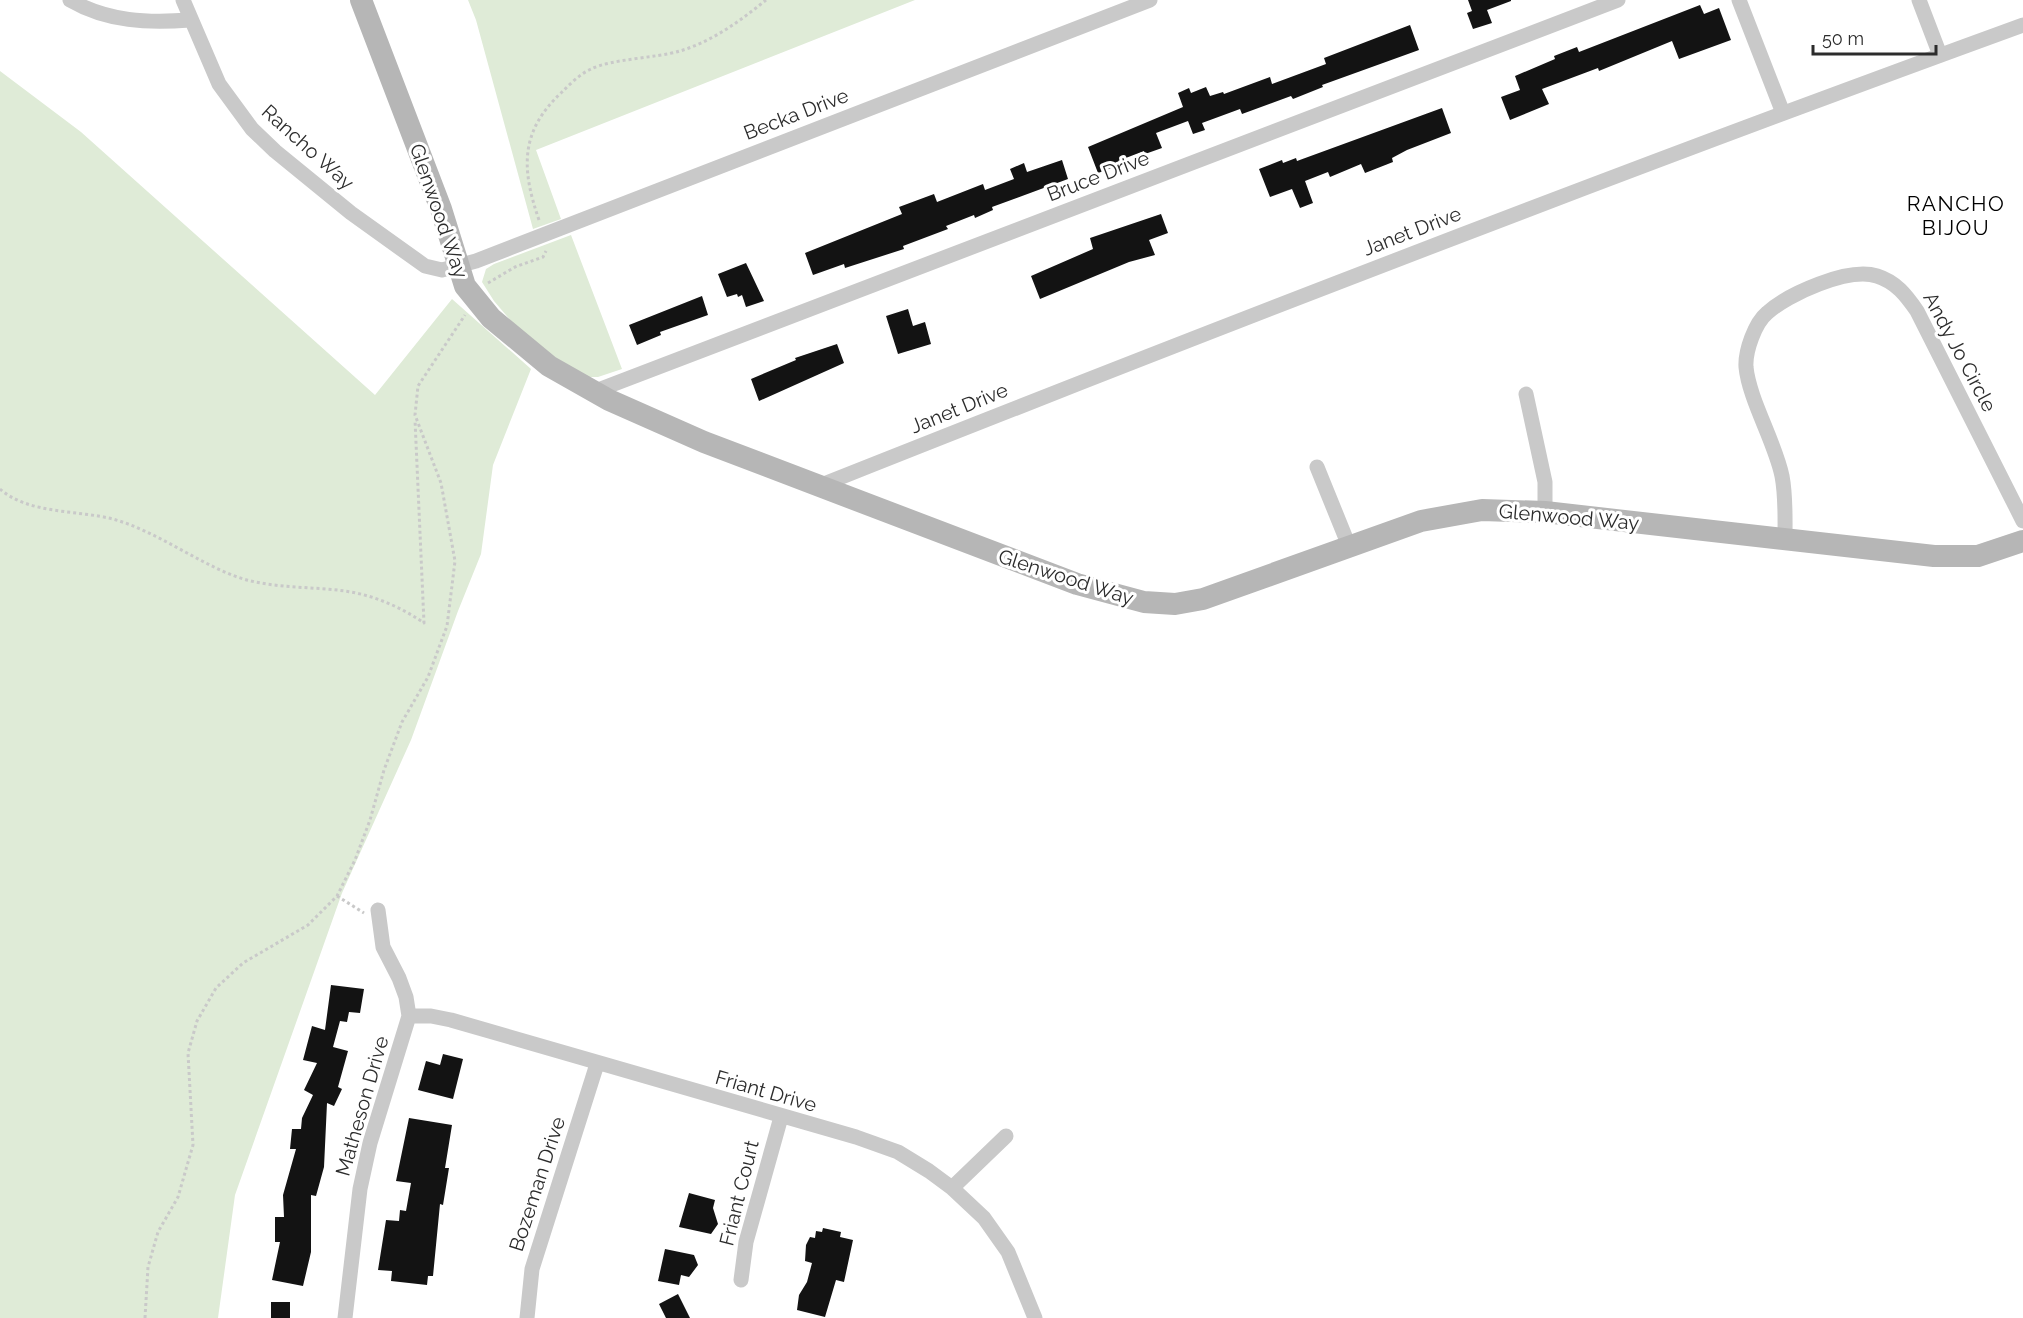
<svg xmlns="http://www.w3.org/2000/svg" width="2023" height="1318" font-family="Raleway,sans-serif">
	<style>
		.green { fill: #dfebd7 }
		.building { fill: #131313 }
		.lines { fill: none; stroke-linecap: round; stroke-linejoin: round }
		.path { stroke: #c9c9c9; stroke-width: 3; stroke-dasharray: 3 3; stroke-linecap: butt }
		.street { stroke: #c9c9c9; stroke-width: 15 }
		.secondary { stroke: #b6b6b6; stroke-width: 22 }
		.labels { text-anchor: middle; stroke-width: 6; stroke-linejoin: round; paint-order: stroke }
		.street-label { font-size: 20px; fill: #2c2c2c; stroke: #fff }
		.neighbourhood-label { font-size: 21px; letter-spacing: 1.5px; fill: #000; stroke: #fff }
	</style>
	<rect width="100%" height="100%" fill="#fff"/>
	<path class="green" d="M 468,0 L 915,0 L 536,150 L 561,219 L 533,229 L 476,20 Z
		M 0,71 L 81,132 L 375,395 L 452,299 L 531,369 L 493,465 L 481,554 L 458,611 L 411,740 L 342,893 L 235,1195 L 218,1318 L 0,1318 Z
		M 571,235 L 622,369 L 598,377 L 583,377 L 524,336 L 494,301 L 482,282 L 486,269 L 494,264 Z"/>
	<path class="building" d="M 1468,0 L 1511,0 L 1511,1 L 1487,10 L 1492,23 L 1473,29 L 1467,13 L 1472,11 Z
		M 1700,5 L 1704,14 L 1719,8 L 1731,40 L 1679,59 L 1672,41 L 1599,71 L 1598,68 L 1542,89 L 1549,104 L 1510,120 L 1501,97 L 1520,90 L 1515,76 L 1555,59 L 1554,56 L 1577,47 L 1579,52 Z
		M 1410,25 L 1419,50 L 1322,85 L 1323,87 L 1293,99 L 1291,96 L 1242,114 L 1240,109 L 1202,123 L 1205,130 L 1193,134 L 1188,121 L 1156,133 L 1162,148 L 1145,154 L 1144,151 L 1118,161 L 1120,165 L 1098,173 L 1088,147 L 1183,107 L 1178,93 L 1189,88 L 1191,93 L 1206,87 L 1210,96 L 1223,92 L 1224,94 L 1270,77 L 1272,84 L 1326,64 L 1324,58 Z
		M 1442,108 L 1451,133 L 1407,150 L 1392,158 L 1393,162 L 1365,173 L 1361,164 L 1330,177 L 1328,172 L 1305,181 L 1313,203 L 1300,208 L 1292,189 L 1270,197 L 1259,169 L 1282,160 L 1283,163 L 1296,158 L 1297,161 Z
		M 1062,160 L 1068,179 L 992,207 L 993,210 L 975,218 L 974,215 L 946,226 L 948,229 L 903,246 L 904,249 L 845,268 L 844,264 L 813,275 L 805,253 L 902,214 L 899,207 L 934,194 L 937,202 L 983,184 L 985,190 L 1014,179 L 1010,169 L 1024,163 L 1027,172 Z
		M 1161,214 L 1168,233 L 1149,240 L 1155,255 L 1129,262 L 1040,299 L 1031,276 L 1093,249 L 1090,238 Z
		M 746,263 L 764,301 L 746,307 L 742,295 L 738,297 L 737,294 L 727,297 L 718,274 Z
		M 702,296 L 708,315 L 660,332 L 661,335 L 637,345 L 629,325 Z
		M 908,309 L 913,326 L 925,322 L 931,344 L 898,354 L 886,316 Z
		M 837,344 L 844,363 L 759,401 L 751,379 L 796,360 L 795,358 Z
		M 331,985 L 364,989 L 360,1013 L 349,1012 L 347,1022 L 340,1021 L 333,1047 L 348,1051 L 338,1087 L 342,1089 L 334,1106 L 327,1103 L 324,1167 L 316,1196 L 311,1195 L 311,1252 L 303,1286 L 272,1280 L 280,1242 L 275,1242 L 275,1217 L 284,1217 L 283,1195 L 296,1149 L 290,1149 L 292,1129 L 301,1129 L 302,1118 L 313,1095 L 304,1090 L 317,1063 L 303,1060 L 312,1026 L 325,1030 Z
		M 443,1054 L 463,1059 L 453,1099 L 418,1090 L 426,1061 L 440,1065 Z
		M 409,1118 L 452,1125 L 445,1168 L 449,1168 L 443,1205 L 440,1204 L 433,1276 L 428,1276 L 427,1285 L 391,1281 L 392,1271 L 378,1270 L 386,1220 L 399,1221 L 400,1210 L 406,1211 L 411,1183 L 396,1181 Z
		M 689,1193 L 715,1200 L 713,1208 L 718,1224 L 711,1234 L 679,1227 Z
		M 823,1228 L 841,1232 L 840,1237 L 853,1240 L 844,1282 L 836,1280 L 825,1317 L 797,1310 L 799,1295 L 807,1282 L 812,1263 L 805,1261 L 806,1245 L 810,1237 L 815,1238 L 816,1231 L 822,1232 Z
		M 665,1249 L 694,1255 L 698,1265 L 689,1277 L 681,1275 L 679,1285 L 658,1281 Z
		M 678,1294 L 690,1318 L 666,1318 L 659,1304 Z
		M 271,1302 L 290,1302 L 290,1318 L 271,1318 Z"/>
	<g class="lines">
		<path class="path" d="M 539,220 C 521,168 520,131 562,92 C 570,84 580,74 591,69 C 611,59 656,58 680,51 C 713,41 740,21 766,0
			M 488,283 L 515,267 L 543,257 L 546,251
			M 0,489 C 28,514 77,510 113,519 C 155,531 192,559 232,575 C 267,589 308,586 345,591 C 373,595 401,607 424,623 L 415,420
			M 337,896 L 364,913
			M 145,1318 L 148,1267 L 158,1232 L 178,1197 L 193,1145 L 188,1053 L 197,1021 L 216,988 L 243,963 L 308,925 L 337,896 L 355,860 L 370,820 L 384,770 L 402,722 L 428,677 L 447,626 L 455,561 L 441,483 L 415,415 L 418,386 L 465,315"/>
		<path class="street" d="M 70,0 C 108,22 148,23 190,20
			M 183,0 L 219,84 L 252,129 L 275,151 L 351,213 L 425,266 L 442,270 L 476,261 L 1150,0
			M 1739,0 L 1783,113
			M 1919,0 L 1940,55
			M 593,392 L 1618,0
			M 1526,394 L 1545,482 L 1545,512
			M 1317,467 L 1349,546
			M 819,486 C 1219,327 1619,172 2023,25
			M 1785,539 C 1785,518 1786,497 1782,476 C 1775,442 1749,399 1746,367 C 1745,351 1755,323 1767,313 C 1788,294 1848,267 1877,276 C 1896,282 1906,295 1917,311 L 2023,521
			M 409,1016 L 431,1016 L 451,1020 L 856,1137 L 898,1152 L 929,1171 L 952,1188 L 984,1218 L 1008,1252 L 1035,1318
			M 952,1188 L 1006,1136
			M 741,1280 L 746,1242 L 781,1117
			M 345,1318 L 360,1189 L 370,1143 L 409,1016 L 406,997 L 399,978 L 383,947 L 378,910
			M 527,1318 L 532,1269 L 597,1064"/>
		<path class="secondary" d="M 361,0 L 441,209 L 465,286 L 491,318 L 549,366 L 609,400 L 704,442 L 1077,584 L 1144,602 L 1175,604 L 1203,599 L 1421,521 L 1482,510 L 1545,512 L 1934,556 L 1978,556 L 2023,541"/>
	</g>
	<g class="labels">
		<g class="street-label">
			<text transform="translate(796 114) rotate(-21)" y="7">Becka Drive</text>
			<text transform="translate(308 147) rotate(42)" y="7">Rancho Way</text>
			<text transform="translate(1098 176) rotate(-21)" y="7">Bruce Drive</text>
			<text transform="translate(439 211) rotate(71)" y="7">Glenwood Way</text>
			<text transform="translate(1412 231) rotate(-21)" y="7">Janet Drive</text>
			<text transform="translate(1960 352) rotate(62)" y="7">Andy Jo Circle</text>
			<text transform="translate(959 408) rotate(-22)" y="7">Janet Drive</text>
			<text transform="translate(1569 517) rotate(5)" y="7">Glenwood Way</text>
			<text transform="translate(1066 577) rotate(18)" y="7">Glenwood Way</text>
			<text transform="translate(766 1091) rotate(16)" y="7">Friant Drive</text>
			<text transform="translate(362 1106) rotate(-74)" y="7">Matheson Drive</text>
			<text transform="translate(537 1184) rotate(-72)" y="7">Bozeman Drive</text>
			<text transform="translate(739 1193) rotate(-76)" y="7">Friant Court</text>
		</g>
		<g class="neighbourhood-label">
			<text x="1956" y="211">RANCHO<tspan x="1956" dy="24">BIJOU</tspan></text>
		</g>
	</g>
	<path d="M1813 45v9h123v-9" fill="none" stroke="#2c2c2c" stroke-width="3"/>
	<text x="1822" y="45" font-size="18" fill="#2c2c2c" stroke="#ffffff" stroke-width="4.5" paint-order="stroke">50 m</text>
</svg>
